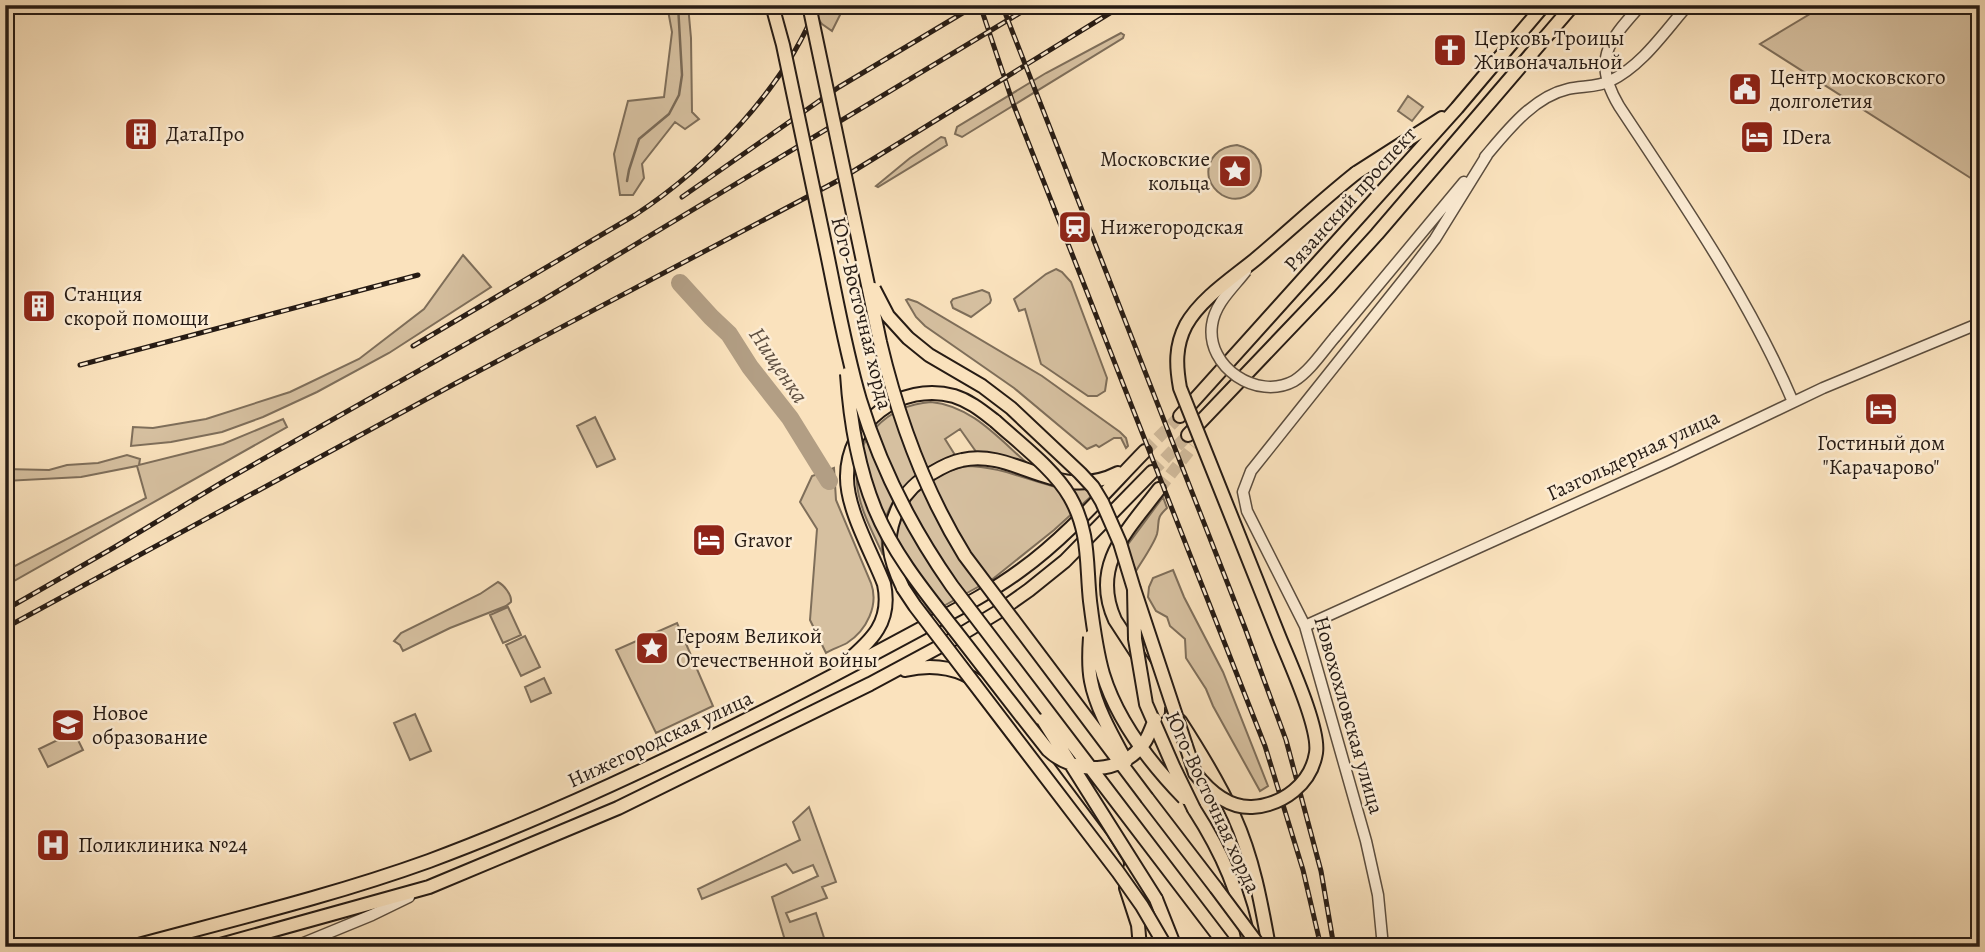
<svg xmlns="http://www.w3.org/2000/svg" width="1985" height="952" font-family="Alegreya,serif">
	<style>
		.green { fill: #d6c0a0; stroke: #7e6e5a; stroke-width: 2; fill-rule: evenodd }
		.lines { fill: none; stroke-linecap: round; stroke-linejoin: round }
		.stream { stroke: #7a6a57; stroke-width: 2.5 }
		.river { stroke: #b29e84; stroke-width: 18 }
		.primary-tunnel { stroke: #d0ba9b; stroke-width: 12; stroke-dasharray: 12 6; stroke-linecap: butt }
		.tertiary-casing { stroke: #5b4d3e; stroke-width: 13 }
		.primary-casing { stroke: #261b14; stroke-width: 16 }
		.tertiary { stroke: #fcecd4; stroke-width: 10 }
		.primary { stroke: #fae2bd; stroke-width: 12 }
		.rail-casing { stroke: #261b14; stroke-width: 5 }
		.rail { stroke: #fcecd4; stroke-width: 2.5; stroke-dasharray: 8; stroke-linecap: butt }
		.tertiary-bridge-casing { stroke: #5b4d3e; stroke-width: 13; stroke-linecap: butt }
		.primary-bridge-casing { stroke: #261b14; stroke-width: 16; stroke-linecap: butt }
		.tertiary-bridge { stroke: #fcecd4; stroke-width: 10 }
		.primary-bridge { stroke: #fae2bd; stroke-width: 12 }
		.labels { text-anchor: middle; stroke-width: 5; stroke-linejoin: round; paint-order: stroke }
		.poi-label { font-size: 21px; fill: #261b14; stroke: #fcecd4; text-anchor: start }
		.street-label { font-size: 21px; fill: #261b14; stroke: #fcecd4 }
		.water-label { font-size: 23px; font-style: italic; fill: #5e4f41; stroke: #fcecd4 }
	</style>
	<rect width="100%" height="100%" fill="#fae2bd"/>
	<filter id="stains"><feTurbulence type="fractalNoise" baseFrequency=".00286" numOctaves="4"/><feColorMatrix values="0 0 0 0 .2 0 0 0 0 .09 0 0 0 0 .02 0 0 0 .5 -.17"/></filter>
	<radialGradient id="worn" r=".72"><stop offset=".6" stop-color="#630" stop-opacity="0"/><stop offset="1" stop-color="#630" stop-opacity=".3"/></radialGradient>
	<path class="green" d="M 667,5 L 688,5 L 691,38 L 692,112 L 699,119 L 685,129 L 675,122 L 642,164 L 644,178 L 633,195 L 620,195 L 614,154 L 628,101 L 664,97 L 672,32 Z
		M 821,5 L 845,5 L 832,31 L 822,24 L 816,16 Z
		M 1825,5 L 1980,5 L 1980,184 L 1760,44 Z
		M 1121,33 L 1124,35 L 1123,38 L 962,137 L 955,134 L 957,127 L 1046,73 Z
		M 1408,96 L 1423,107 L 1412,121 L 1398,111 Z
		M 941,137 L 945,138 L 947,145 L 878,187 L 876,186 L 910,158 Z
		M 1237,145 C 1282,155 1256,214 1222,195 C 1216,191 1211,185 1209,178 C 1205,159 1220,146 1237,145 ZM 1235,158 C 1244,160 1248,165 1249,174 C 1241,189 1224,187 1222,169 L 1227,161 Z
		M 463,255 L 491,287 L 389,353 L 317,392 L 263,417 L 222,432 L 171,442 L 131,446 L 133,427 L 153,428 L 206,419 L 290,392 L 359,359 L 424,309 Z
		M 1056,269 L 1062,272 L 1071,282 L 1107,378 L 1105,391 L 1097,396 L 1088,396 L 1041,364 L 1025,309 L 1019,311 L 1014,299 L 1046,274 Z
		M 982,290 L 989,293 L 991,300 L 990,303 L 971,317 L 953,308 L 951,302 L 953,299 Z
		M 908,299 L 917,302 L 1042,376 L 1120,432 L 1126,438 L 1128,446 L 1126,448 L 1121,438 L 1114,438 L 1099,447 L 1096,445 L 1087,449 L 1014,388 L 925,326 L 916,317 L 906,300 Z
		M 931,402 C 972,406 998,438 1028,464 L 1006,457 L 977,453 L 960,429 L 945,439 L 955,455 C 920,467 888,493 882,533 C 881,540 882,548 883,555 C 873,533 859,508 857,484 C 852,439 888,405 931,402 Z
		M 595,417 L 615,459 L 597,467 L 577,426 Z
		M 283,419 L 287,427 L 5,586 L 5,571 L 146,498 L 137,466 L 81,477 L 5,481 L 5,469 L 49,470 L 67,465 L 98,463 L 127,455 L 140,459 L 139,465 L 223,444 Z
		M 965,466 C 997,466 1022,478 1052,486 C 1067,490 1082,487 1097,491 L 1054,530 L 994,578 L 931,613 L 900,567 L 895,535 L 907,504 L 917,492 L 933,480 L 949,471 Z
		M 834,468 L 836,500 L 871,583 C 879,605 867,630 847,643 C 840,647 832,649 826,653 L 810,620 L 817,529 L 800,502 L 812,476 Z
		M 1163,497 L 1167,508 C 1155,519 1160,521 1157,534 C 1154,544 1142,561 1136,571 L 1126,547 Z
		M 1173,570 L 1184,597 L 1223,672 L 1268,786 L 1260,791 L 1213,706 L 1206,689 L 1186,658 L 1185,639 L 1170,626 L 1167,617 L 1156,611 L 1148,597 L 1149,587 L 1153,578 Z
		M 498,582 C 504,585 512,595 511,602 L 506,606 L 450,628 L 403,651 L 400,645 L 394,641 L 401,633 L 480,594 Z
		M 508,607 L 521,635 L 503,643 L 490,615 Z
		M 677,623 L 713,706 L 656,733 L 616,650 Z
		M 525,636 L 540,667 L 521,676 L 506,645 Z
		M 544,678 L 551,693 L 531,702 L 525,687 Z
		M 415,714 L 431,751 L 410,760 L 394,723 Z
		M 74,732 L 83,750 L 48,767 L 39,749 Z
		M 809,807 L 836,882 L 822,887 L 827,898 L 786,913 L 790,922 L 816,913 L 827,947 L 787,947 L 772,897 L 818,876 L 813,865 L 793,873 L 786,864 L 702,899 L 698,889 L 800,840 L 793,822 Z"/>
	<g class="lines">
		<path class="stream" d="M 627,181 L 629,170 L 639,139 L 669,114 L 679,95 L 682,75 L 678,5"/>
		<path class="river" d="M 680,283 L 711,317 L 729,334 L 750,367 L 790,418 L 829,481"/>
		<path class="primary-tunnel" d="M 1145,451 L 1180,416
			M 1152,472 L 1188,435
			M 1159,489 L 1193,446"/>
		<g class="tertiary-casing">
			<path id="tertiary" d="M 1641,5 C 1609,41 1591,59 1619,106 C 1681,200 1749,298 1793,402
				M 1485,157 C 1507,131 1533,97 1568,89 C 1581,86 1599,87 1610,81 C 1642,66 1665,31 1688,5
				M 1335,337 L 1464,182
				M 1305,626 L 1670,461 L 1823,388 L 1980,323
				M 294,947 L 372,915 L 409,897
				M 1383,947 L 1378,895 L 1366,841 L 1305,626 L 1247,511 L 1243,492 L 1251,471 L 1412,269 L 1435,239 L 1487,155"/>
		</g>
		<g class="primary-casing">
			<path id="primary" d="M 1356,173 L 1442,118
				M 1180,416 L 1457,108 L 1544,5
				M 1188,435 L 1330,286 L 1377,234 L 1573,5
				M 1159,489 C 1128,530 1090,565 1115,620 L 1171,706
				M 903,588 C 888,557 884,538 899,506 C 906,492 919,480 932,473 C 942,467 951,462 962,460 C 1016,448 1057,504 1118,473
				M 845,663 C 872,640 892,622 884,584 C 872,553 847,510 847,478 C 846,423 901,381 954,396 C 970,401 982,411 995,421
				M 905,670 C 939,662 969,670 994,695 L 1101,838 L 1117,864
				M 1154,688 L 1158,700 L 1158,712
				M 1180,721 C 1200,752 1219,783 1234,816 C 1253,858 1261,902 1269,947
				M 1147,798 L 1216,888
				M 1194,809 C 1223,854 1240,894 1250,947
				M 1126,888 L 1138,925 L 1140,947
				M 1156,899 L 1175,947
				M 131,947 C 231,920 332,896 429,861 C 558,813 683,753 805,690 C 844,670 883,649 922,628 C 956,610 990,593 1021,570 C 1067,537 1106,491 1145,451
				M 213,947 L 429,887 L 618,808 L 870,684 L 950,641 L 998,612 L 1029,590 L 1065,561 L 1152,472"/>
		</g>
		<use href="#tertiary" class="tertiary"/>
		<use href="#primary" class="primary"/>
		<g class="rail-casing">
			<path id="rail" d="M 980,5 L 1014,106 L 1265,746 L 1303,870 L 1321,947
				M 1002,5 L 1245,628 L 1286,740 L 1321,871 L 1334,947
				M 682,197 L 839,87 L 976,5
				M 413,346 L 635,215 C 708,167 785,88 817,5
				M 80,365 L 418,275
				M 5,610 L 113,548 L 221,483 L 543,300 L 1033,5
				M 5,628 L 458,382 L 839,180 L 1123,5"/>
		</g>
		<use href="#rail" class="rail"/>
		<g class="tertiary-bridge-casing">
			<path id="tertiary-bridge" d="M 1246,271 C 1233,288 1215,303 1212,325 C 1206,367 1257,401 1294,381 C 1310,371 1323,351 1335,337"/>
		</g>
		<g class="primary-bridge-casing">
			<path id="primary-bridge" d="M 772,5 L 783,45 C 797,112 811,178 825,244 C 836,296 845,349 860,400 C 880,466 912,529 952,586 L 1227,947
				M 809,5 L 880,342 C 898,418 924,490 965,556 L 1147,798
				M 874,289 L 888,316 L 908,338 L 929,355 L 982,386 L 1011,408 L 1080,473 L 1093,487 L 1102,502 L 1120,543 L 1134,589 L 1135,639 L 1146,704 L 1174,768 L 1194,809
				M 847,374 C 850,420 857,465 875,509 C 893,553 924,591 953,628 C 985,669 1016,710 1048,750 C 1075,775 1121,775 1144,743 C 1149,736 1152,727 1155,719
				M 995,421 C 1019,443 1054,469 1070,497 C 1090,532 1086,564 1090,601 C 1093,625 1096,650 1103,674 C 1117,720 1151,764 1184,798
				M 903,588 L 915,606 L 1118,872 L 1142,906 L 1166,947
				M 1134,589 L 1195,773 C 1209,791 1228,808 1252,807 C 1283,805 1311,784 1316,753 C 1320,728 1289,661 1279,636 C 1246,554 1213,471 1180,388 C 1176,366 1175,346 1186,325 C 1201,298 1234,277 1257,258 C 1290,230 1322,200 1356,173
				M 1090,637 C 1089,651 1088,666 1091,681 C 1096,708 1113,737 1126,761
				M 1043,720 L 1156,899
				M 1216,888 L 1260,947"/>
		</g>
		<use href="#tertiary-bridge" class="tertiary-bridge"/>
		<use href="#primary-bridge" class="primary-bridge"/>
	</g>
	<defs>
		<g id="church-square" transform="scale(1.75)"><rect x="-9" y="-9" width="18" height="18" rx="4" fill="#8f2418" stroke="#fcecd4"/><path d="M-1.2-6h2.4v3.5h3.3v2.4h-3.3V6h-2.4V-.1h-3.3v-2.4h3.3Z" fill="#fff"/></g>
		<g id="civic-square" transform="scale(1.75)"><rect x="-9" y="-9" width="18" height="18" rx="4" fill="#8f2418" stroke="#fcecd4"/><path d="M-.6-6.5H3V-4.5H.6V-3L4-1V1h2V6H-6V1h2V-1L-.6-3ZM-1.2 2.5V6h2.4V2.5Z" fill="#fff"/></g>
		<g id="building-square" transform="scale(1.75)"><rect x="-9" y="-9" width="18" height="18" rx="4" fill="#8f2418" stroke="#fcecd4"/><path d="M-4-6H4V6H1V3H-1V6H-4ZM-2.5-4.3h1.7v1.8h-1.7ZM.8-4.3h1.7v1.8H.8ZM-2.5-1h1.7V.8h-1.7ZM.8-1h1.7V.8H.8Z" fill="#fff"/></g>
		<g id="hotel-square" transform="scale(1.75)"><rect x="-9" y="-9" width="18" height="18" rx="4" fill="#8f2418" stroke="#fcecd4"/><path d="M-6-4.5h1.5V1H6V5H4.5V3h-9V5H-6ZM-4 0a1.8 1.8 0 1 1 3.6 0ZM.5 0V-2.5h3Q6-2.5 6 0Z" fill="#fff"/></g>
		<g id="sight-square" transform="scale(1.75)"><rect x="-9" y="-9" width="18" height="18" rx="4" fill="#8f2418" stroke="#fcecd4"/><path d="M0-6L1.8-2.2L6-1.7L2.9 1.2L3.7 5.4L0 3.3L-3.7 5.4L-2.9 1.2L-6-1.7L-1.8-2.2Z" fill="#fff"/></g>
		<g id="station-square" transform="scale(1.75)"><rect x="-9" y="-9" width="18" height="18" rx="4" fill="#8f2418" stroke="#fcecd4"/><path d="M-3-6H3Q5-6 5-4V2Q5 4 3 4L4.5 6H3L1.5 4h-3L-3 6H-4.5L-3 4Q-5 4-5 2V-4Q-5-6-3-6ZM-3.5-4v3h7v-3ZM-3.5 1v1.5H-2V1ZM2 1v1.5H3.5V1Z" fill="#fff"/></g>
		<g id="school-square" transform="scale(1.75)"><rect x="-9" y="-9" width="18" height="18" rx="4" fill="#8f2418" stroke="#fcecd4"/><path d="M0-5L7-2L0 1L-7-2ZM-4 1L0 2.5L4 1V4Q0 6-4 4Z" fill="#fff"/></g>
		<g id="hospital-square" transform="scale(1.75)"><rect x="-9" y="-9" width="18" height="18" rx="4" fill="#8f2418" stroke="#fcecd4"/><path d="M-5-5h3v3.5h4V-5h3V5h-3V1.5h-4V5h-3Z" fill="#fff"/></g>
	</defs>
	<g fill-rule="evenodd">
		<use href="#church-square" x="1450" y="50"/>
		<use href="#civic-square" x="1745" y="89"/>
		<use href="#building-square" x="141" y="134"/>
		<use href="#hotel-square" x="1757" y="137"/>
		<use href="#sight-square" x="1235" y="171"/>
		<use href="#station-square" x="1075" y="227"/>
		<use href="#building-square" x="39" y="306"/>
		<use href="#hotel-square" x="1881" y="409"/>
		<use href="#hotel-square" x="709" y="540"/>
		<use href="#sight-square" x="652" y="648"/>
		<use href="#school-square" x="68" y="725"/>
		<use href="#hospital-square" x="53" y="845"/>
	</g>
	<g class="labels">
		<g class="poi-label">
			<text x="1474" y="45">Церковь Троицы<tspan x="1474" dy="24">Живоначальной</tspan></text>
			<text x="1770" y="84">Центр московского<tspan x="1770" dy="24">долголетия</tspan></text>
			<text x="166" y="141">ДатаПро</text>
			<text x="1782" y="144">IDera</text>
			<text x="1210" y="166" text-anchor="end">Московские<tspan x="1210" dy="24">кольца</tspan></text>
			<text x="1100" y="234">Нижегородская</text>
			<text x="64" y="301">Станция<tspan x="64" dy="24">скорой помощи</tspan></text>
			<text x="1881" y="450" text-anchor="middle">Гостиный дом<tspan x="1881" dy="24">"Карачарово"</tspan></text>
			<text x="734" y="547">Gravor</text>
			<text x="676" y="643">Героям Великой<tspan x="676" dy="24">Отечественной войны</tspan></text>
			<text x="92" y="720">Новое<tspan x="92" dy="24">образование</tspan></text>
			<text x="78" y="852">Поликлиника №24</text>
		</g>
		<g class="street-label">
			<text transform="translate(1350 199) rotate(-48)" y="7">Рязанский проспект</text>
			<text transform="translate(862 313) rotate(76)" y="7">Юго-Восточная хорда</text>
			<text transform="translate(1633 455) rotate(-25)" y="7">Газгольдерная улица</text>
			<text transform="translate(1349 715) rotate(74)" y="7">Новохохловская улица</text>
			<text transform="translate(660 739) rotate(-25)" y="7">Нижегородская улица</text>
			<text transform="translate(1213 802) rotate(65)" y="7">Юго-Восточная хорда</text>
		</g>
		<g class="water-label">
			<text transform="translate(779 365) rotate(56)" y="8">Нищенка</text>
		</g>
	</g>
	<rect width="1985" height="952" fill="none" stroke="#fae2bd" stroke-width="28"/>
	<rect x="7" y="7" width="1971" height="938" fill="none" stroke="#261b14" stroke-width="3.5"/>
	<rect x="14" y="14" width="1957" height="924" fill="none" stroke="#261b14" stroke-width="2"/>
	<rect width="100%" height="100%" filter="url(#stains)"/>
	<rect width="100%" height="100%" fill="url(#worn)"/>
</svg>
